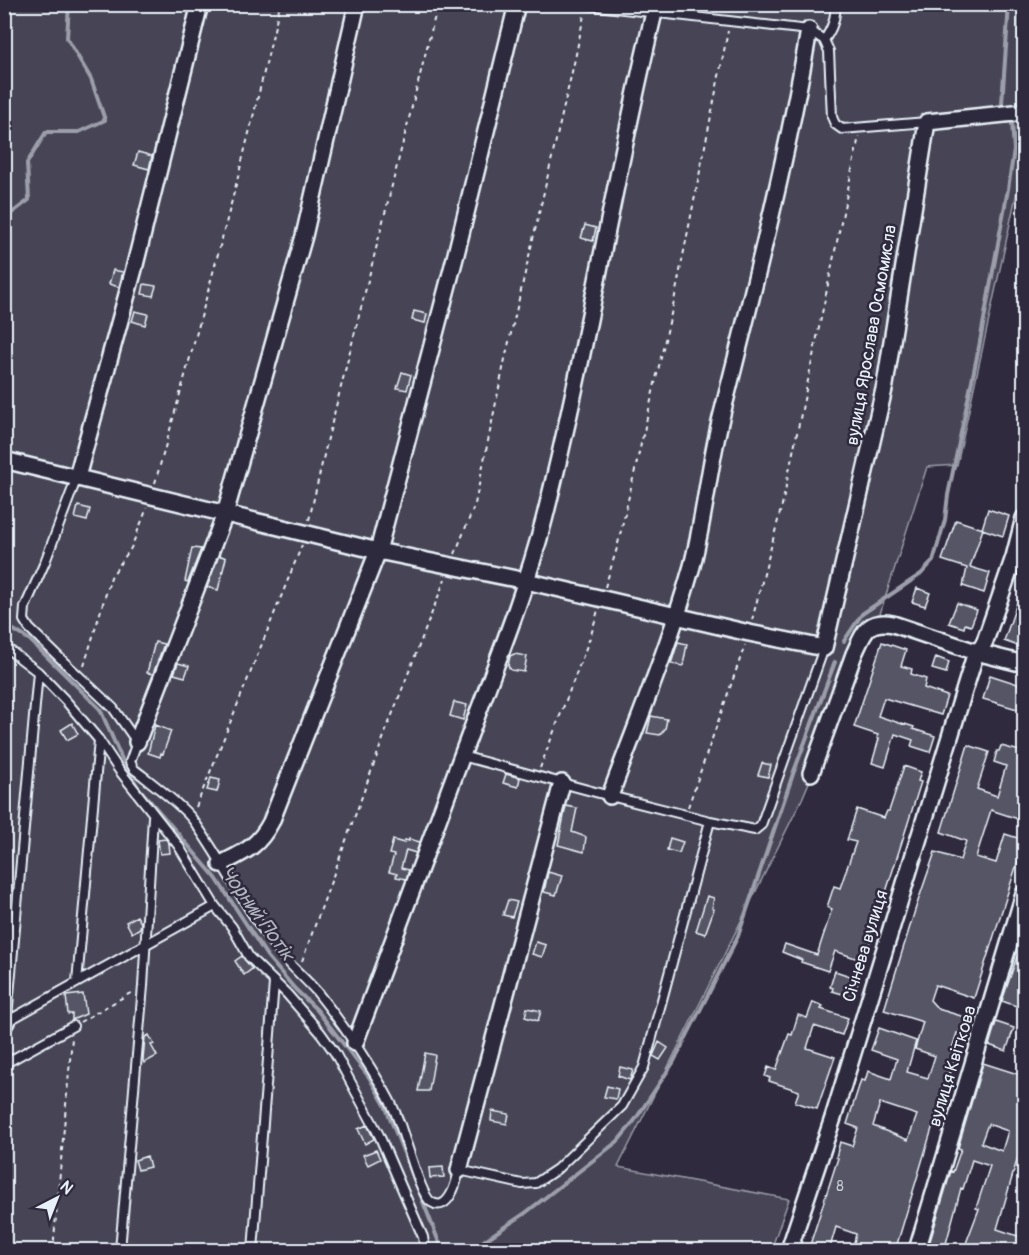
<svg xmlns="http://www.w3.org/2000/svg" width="1029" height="1255" font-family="Pangolin,sans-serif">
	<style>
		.green { fill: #464455; stroke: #979aa6; stroke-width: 1.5 }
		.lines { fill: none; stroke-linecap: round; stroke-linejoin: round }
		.stream { stroke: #9c9fab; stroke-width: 4 }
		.building { fill: #575565; stroke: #e8f1f8; stroke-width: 1.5; fill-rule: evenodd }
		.lane-casing { stroke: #e8f1f8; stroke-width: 12 }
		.street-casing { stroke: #e8f1f8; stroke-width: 20 }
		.path { stroke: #e8f1f8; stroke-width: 2; stroke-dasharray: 4.5 4.5; stroke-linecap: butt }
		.lane { stroke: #2f2a3d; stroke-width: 8 }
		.street { stroke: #2f2a3d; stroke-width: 15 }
		.labels { text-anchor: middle; stroke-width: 5; stroke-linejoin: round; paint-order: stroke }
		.number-label { font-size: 15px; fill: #c4cad3 }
		.street-label { font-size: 18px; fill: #e8f1f8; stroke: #2f2a3d }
		.water-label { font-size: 20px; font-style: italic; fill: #afb4be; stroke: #2f2a3d }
	</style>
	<rect width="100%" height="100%" fill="#2f2a3d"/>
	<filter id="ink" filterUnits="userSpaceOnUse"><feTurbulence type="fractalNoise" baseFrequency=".0167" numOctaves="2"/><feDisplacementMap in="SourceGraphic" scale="12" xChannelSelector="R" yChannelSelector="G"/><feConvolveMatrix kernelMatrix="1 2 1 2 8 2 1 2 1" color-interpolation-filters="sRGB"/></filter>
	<g filter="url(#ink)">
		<path class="green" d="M 5,5 L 1018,5 L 1018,187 L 957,465 L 927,467 L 879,617 L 802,799 L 618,1167 L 789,1199 L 771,1250 L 5,1250 Z"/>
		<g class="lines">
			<path class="stream" d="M 1002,103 L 1009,4
				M 4,219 L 29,200 L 27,163 L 46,132 L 79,132 L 105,120 L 91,79 L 67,38 L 69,4
				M 4,624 L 30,640 L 100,709 L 124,764 L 138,787 L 216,878 L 267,956 L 295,989 L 317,1010 L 369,1077 L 385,1105 L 442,1250
				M 844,641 L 862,614 L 921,574 L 933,561 L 936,551 L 945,520 L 948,495 L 979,347 L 1008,189 L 1014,150 L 1012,122
				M 472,1250 L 485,1240 L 524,1214 L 618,1141 L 635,1120 L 673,1063 L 738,936 L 793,774 L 835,662"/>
		</g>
		<path class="building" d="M 138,152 L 152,156 L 149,169 L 134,165 Z
			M 585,225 L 596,228 L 593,241 L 581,238 Z
			M 113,270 L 123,272 L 119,287 L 109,284 Z
			M 144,284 L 156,286 L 153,296 L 142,294 Z
			M 135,311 L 148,314 L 145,325 L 132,321 Z
			M 414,311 L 427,314 L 425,323 L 412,320 Z
			M 402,372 L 411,375 L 407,390 L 397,388 Z
			M 78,506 L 90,509 L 87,521 L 75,518 Z
			M 988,509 L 1009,516 L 1003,536 L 982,529 Z
			M 956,520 L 983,529 L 970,567 L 990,573 L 984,593 L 963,586 L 967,568 L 942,560 Z
			M 192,548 L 201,549 L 188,582 L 185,581 Z
			M 219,555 L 226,558 L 218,590 L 207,587 Z
			M 1023,585 L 1024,585 L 1024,638 L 1021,647 L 1004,641 Z
			M 917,588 L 930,593 L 925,606 L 912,602 Z
			M 957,603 L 977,610 L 971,626 L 965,624 L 964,628 L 949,623 Z
			M 155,642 L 164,644 L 153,674 L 147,673 Z
			M 678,642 L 687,644 L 683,666 L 671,664 Z
			M 882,642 L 906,650 L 901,666 L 912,669 L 911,674 L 926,679 L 924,688 L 947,696 L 941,715 L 884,698 L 878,716 L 902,724 L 902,723 L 914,727 L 913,729 L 935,736 L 930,752 L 911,746 L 913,740 L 895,734 L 885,767 L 872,763 L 879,739 L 877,738 L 878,735 L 854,727 Z
			M 514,654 L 527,656 L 524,672 L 511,670 L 508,666 L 510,656 Z
			M 936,657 L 949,662 L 946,673 L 932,669 Z
			M 178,663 L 189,666 L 185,677 L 174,674 Z
			M 990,675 L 1024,686 L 1024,711 L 983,699 Z
			M 454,702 L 467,705 L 463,720 L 450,716 Z
			M 651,716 L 667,719 L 665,729 L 660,735 L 647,733 Z
			M 72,723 L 78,734 L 67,740 L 61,730 Z
			M 155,725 L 171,731 L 163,754 L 161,753 L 160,757 L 148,753 Z
			M 968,745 L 989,752 L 977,789 L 997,796 L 1006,766 L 994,762 L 997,751 L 999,751 L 1001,746 L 1024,752 L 1024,821 L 991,810 L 976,857 L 996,863 L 1005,834 L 1024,840 L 1024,842 L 974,998 L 935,985 L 930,1000 L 938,1009 L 968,1018 L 963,1035 L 957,1033 L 951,1052 L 957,1054 L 951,1073 L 949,1072 L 895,1251 L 852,1251 L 856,1234 L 836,1227 L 829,1251 L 808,1251 L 838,1158 L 836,1157 L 840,1142 L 852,1146 L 858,1128 L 847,1124 L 861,1080 L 865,1081 L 868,1071 L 891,1079 L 897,1059 L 871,1050 L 879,1028 L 916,1041 L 907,1072 L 928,1078 L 935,1056 L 915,1049 L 923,1022 L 884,1010 L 916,907 L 935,852 L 960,860 L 966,841 L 941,832 ZM 880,1103 L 917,1115 L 908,1140 L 873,1126 Z
			M 762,763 L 771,765 L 768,777 L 758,775 Z
			M 904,766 L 921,772 L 918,781 L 921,782 L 864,961 L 835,951 L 828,971 L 801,962 L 802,960 L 782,952 L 785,944 L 817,955 L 832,909 L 827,907 L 834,886 L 840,888 L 856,842 L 847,840 L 857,809 L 884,818 L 887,811 L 889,811 Z
			M 506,774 L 520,778 L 518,787 L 503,783 Z
			M 211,778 L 220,780 L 217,792 L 207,790 Z
			M 566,806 L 577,808 L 572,832 L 586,837 L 584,852 L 558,845 Z
			M 670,838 L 683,842 L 679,853 L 667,850 Z
			M 166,839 L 169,844 L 170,853 L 160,854 L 158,840 Z
			M 409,839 L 420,842 L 416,853 L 406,850 L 401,868 L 409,870 L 406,879 L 396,877 L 397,874 L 389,872 L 394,855 L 389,854 L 393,840 L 404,843 L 405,840 L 409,841 Z
			M 548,872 L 562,876 L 556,895 L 544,892 Z
			M 707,896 L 714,898 L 712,908 L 714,909 L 705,934 L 696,931 Z
			M 508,900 L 517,902 L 512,917 L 503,915 Z
			M 137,916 L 141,923 L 140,928 L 132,933 L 126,922 Z
			M 536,942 L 546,945 L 542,957 L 532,954 Z
			M 242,956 L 252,969 L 244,975 L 235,961 Z
			M 1017,957 L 1024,959 L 1024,999 L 1022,1008 L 1002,1001 Z
			M 835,971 L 859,979 L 853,997 L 832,991 L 833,988 L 830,987 Z
			M 83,994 L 86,1014 L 72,1020 L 72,1014 L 68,1014 L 66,996 Z
			M 813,1002 L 823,1006 L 821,1009 L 848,1018 L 842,1035 L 814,1026 L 807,1048 L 835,1057 L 817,1109 L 795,1102 L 799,1091 L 769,1081 L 770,1078 L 765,1076 L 768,1067 L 776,1070 L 789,1034 L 792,1035 L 798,1015 L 807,1018 Z
			M 527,1008 L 541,1011 L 538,1021 L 525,1017 Z
			M 996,1022 L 1014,1028 L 1006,1051 L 989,1045 Z
			M 149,1035 L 154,1044 L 151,1045 L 157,1056 L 144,1063 L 143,1060 L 145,1037 Z
			M 659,1042 L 668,1048 L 660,1060 L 653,1056 Z
			M 425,1053 L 435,1055 L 429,1091 L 418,1091 Z
			M 983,1063 L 1024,1076 L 1024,1136 L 997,1229 L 1024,1238 L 1024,1251 L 1006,1251 L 992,1246 L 990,1251 L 976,1248 L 975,1251 L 963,1251 L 979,1209 L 976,1208 L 990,1166 L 972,1160 L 963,1189 L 961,1188 L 944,1251 L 927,1251 L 951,1171 L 953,1172 L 961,1149 L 958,1148 ZM 988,1124 L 1008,1131 L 1002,1151 L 981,1143 Z
			M 620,1067 L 633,1070 L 630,1080 L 618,1076 Z
			M 607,1086 L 618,1089 L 616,1099 L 604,1097 Z
			M 492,1111 L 509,1114 L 507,1124 L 491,1121 Z
			M 367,1125 L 374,1139 L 365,1144 L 358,1129 Z
			M 376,1150 L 380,1159 L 368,1165 L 363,1155 Z
			M 147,1156 L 150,1167 L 138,1170 L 135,1160 Z
			M 443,1167 L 444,1177 L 430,1178 L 429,1168 Z"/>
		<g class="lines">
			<g class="lane-casing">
				<path id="lane" d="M 579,4 L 809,30 L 824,40 L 829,51 L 832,117 L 835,124 L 842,129 L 927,122
					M 824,40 C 833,28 835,19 836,4
					M 77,477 L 45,562 L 25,607 L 24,620 L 29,628 L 64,662 L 113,708 L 137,742 L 130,762 L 134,769 C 149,781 182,805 193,820 C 223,861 245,909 277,949 C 289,965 304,977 317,992 C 342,1023 364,1056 384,1090 C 393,1105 400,1123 405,1140 C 410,1152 421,1195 431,1202 C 449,1214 457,1180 459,1170 L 522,1184 L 536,1183 L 557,1169 L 622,1106 L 644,1067 L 710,821
					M 4,646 L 38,672 L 4,1051
					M 38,672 L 66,701 L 99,740 L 119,770 L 178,845 L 215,906 L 232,927 L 249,957 L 287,994 L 320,1032 L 335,1053 L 379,1135 L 423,1237 L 425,1250
					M 462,756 L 610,796 L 710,821 L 755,830 L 761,825 L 824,648
					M 77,982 L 99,740
					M 6,1022 L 215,906
					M 4,1064 L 73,1026
					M 120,1250 L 143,986 L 153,817
					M 253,1250 L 274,983"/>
			</g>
			<g class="street-casing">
				<path id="street" d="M 4,460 L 378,551 L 526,581 L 749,633 L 824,648 L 885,385 L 927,122 L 1024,112
					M 77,477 L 134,269 L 200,4
					M 137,742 L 225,514 L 304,236 L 357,4
					M 811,773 L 854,654 C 864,633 867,619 893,624 L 976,652 L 1024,664
					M 610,796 C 638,720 670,644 692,566 C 705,516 709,464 722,414 C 754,287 787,160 809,30
					M 221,864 C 244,852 258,847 271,822 L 378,551 L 456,254 L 517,4
					M 4,1023 L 6,1022
					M 355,1043 C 394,940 432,837 470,734 C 496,664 525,593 544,520 C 587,352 613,181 654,13
					M 459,1170 L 562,783
					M 789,1250 L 833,1118 L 976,652 L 982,647 L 985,641 L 1014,557 L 1024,518
					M 917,1250 L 1024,894"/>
			</g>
			<path class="path" d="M 155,483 C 200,324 243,165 280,4
				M 309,520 L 327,442 L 438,4
				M 455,554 L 475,504 L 505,359 L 575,59 L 584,15
				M 605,587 L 617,548 L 674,301 L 728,31
				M 752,620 L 782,505 L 859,136
				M 84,666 L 111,577 L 131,548 L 147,508
				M 540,768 L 591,635 L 598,610
				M 196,807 L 302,545
				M 688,807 L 745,645
				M 302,961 L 387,728 L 445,579
				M 80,1022 L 132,992
				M 53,1250 L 72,1038"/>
			<use href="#lane" class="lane"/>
			<use href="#street" class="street"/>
		</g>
	</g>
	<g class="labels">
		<g class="number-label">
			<text x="840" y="1191">8</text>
		</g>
		<g class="street-label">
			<text transform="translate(871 335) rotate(-80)" y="6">вулиця Ярослава Осмомисла</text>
			<text transform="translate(865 946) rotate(-73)" y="6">Січнева вулиця</text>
			<text transform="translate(952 1066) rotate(-73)" y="6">вулиця Квіткова</text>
		</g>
		<g class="water-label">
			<text transform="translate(258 913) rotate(54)" y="7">Чорний Потік</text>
		</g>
	</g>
	<rect width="1029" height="1255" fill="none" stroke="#2f2a3d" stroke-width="24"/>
	<rect x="12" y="12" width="1005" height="1231" fill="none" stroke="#e8f1f8" stroke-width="2" filter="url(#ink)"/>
	<g transform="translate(57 1198) rotate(42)" stroke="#2f2a3d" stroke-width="4.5" paint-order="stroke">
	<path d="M0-4.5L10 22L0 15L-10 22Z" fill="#e8f1f8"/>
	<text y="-9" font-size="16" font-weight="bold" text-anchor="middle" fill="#e8f1f8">N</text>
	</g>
</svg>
